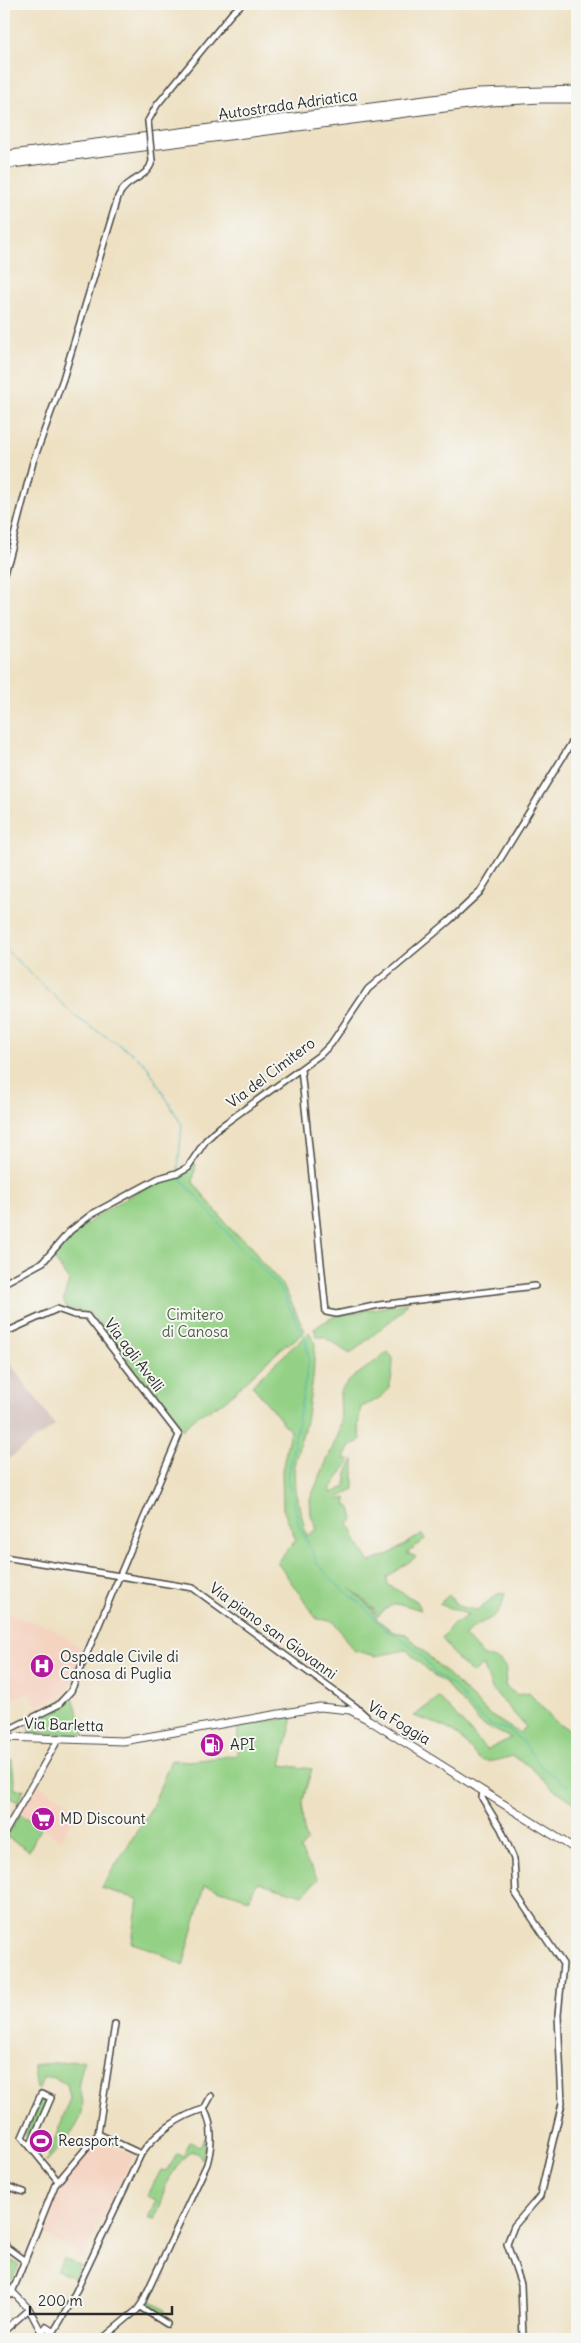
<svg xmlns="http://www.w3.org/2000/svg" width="581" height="2343" font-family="Delius,sans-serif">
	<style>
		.built { fill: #f5d3c1 }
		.industrial { fill: #d1c0bc }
		.green { fill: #94d186; stroke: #607e58 }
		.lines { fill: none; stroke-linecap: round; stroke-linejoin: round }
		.stream { stroke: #42b1bc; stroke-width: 1 }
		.minor-casing { stroke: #484642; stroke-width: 8 }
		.tertiary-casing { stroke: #484642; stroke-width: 8 }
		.secondary-casing { stroke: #484642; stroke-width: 9 }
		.motorway-casing { stroke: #484642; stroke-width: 11 }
		.minor { stroke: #fff; stroke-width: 5 }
		.tertiary { stroke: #fff; stroke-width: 5.5 }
		.secondary { stroke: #fff; stroke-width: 7 }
		.motorway { stroke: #fff; stroke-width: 9 }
		.minor-bridge-casing { stroke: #484642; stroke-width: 8; stroke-linecap: butt }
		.minor-bridge { stroke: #fff; stroke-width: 5 }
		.labels { text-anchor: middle; stroke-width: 4; stroke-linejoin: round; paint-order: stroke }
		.street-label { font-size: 15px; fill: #2b2b2b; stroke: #f6f6f2 }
		.park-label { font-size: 15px; fill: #4a5d46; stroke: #f6f6f2 }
		.poi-label { font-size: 15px; fill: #2b2b2b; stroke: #f6f6f2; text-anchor: start }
	</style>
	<rect width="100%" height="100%" fill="#f6f6f2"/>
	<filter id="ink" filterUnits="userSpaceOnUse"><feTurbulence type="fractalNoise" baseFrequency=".02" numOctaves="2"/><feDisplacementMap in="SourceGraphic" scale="10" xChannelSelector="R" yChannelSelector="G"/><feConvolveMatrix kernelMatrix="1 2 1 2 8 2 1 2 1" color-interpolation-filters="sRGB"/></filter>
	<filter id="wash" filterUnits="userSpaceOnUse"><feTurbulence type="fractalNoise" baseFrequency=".0096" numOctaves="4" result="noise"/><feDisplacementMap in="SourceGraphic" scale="20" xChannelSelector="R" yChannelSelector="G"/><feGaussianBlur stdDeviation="1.12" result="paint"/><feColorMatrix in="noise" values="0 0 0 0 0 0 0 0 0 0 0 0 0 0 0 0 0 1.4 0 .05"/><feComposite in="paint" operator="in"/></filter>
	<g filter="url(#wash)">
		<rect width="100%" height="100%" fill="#eee1c3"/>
		<path class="built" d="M 4,1611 L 16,1617 L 49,1626 L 87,1652 L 70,1687 L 61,1697 L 37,1706 L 28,1694 L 4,1701 Z
			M 38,1784 L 79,1810 L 61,1840 L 20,1814 Z
			M 99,2141 L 134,2155 L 85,2255 L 41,2233 L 58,2187 Z"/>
		<path class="industrial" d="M 4,1355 L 55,1425 L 7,1460 L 4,1455 Z"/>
		<path class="green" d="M 194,1163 L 196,1164 L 193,1182 L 233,1232 L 251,1245 L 260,1260 L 283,1285 L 305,1331 L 288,1345 L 287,1343 L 225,1401 L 196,1417 L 182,1430 L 93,1316 L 88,1312 L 68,1310 L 63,1300 L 69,1281 L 52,1256 C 96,1208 139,1192 194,1163 Z
			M 407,1303 L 401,1312 L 350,1354 L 324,1337 L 317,1337 L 314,1328 L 335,1316 Z
			M 309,1332 L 315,1343 L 313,1379 L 306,1421 L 294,1465 L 295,1491 L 307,1536 L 317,1529 L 311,1515 L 310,1499 L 338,1435 L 341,1421 L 340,1391 L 351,1379 L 388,1352 L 393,1358 C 392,1389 390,1395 361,1407 L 358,1425 L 361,1439 L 355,1444 L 350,1445 L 344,1459 L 351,1459 L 329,1492 L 335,1492 L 345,1487 L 347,1473 L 354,1459 L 354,1489 L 338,1498 L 338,1500 L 346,1498 L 346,1504 L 351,1508 L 354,1520 L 349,1523 L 357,1542 L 370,1562 L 388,1555 L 422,1534 L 425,1539 L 407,1553 L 416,1557 L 387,1577 L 388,1585 L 415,1600 L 421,1610 C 400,1604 395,1599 378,1616 L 372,1607 L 350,1588 L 371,1608 L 378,1620 L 393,1632 L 406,1634 L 490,1715 L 519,1733 L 526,1727 L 492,1689 L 483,1665 L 473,1673 L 458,1661 L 442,1638 L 452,1625 L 469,1615 L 439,1604 L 449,1595 L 458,1606 L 477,1610 L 498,1594 L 505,1593 C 504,1598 502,1608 498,1612 C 488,1624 474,1621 465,1636 L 482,1655 L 500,1661 L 507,1669 L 505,1686 L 517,1695 L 529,1693 L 554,1721 L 577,1734 L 577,1808 L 574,1802 L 552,1788 L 529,1766 L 512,1756 C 473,1769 482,1757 457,1735 C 447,1726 427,1721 414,1716 L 439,1697 L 487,1750 L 511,1738 L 481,1724 L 445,1683 L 428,1671 L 406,1650 L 376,1656 L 353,1650 L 333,1621 L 317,1619 L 277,1562 L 296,1540 L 283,1509 L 282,1471 L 290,1431 L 252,1385 Z
			M 72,1694 L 85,1735 L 30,1733 L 27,1721 Z
			M 293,1717 L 281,1765 L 312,1769 C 303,1797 298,1812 307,1841 L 300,1850 L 318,1879 L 303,1895 L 257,1882 L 249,1899 L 205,1885 L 183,1966 L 156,1951 L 132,1943 L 138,1899 L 101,1888 L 152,1807 L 171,1760 L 191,1761 L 237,1755 L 238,1727 Z
			M 12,1760 L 15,1790 L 24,1789 L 18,1802 L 10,1798 L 6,1791 L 4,1792 L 4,1761 Z
			M 20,1814 L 41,1827 L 29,1851 L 7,1837 Z
			M 84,2060 L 78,2087 C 95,2116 64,2142 46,2162 L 70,2099 L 67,2084 L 52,2077 L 44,2078 L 39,2089 L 37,2089 L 33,2065 Z
			M 41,2097 L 48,2100 L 30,2142 L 25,2135 Z
			M 204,2138 L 205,2149 L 202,2160 L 199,2154 L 192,2151 L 180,2162 L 165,2185 L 163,2198 L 155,2219 L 148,2218 L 156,2200 L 147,2196 L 161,2170 L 167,2171 L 177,2154 L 183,2156 L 189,2142 L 200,2146 Z
			M 4,2256 L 19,2265 L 12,2280 L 4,2278 Z
			M 63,2258 L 80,2266 L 74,2278 L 57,2271 Z
			M 147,2298 L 165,2310 L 164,2318 L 144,2306 Z"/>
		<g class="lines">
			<path class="stream" d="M 4,948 L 77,1018 L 129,1051 L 147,1066 L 182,1125 L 178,1169
				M 179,1173 L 181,1179 L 242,1250 L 255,1260 L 281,1290 L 306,1341 L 309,1360 L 288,1477 L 299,1525 L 318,1564 L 337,1585 L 362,1604 L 383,1628 L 408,1643 L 423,1657 L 435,1673 L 455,1687 L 472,1709 L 491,1725 L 508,1730 L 523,1742 L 541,1766 L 568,1786"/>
		</g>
	</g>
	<g filter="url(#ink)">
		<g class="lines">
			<g class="minor-casing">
				<path id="minor" d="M 148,121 L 157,105 L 232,13 L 242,4
					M 4,575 L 33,462 L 63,379 L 118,197 C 126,178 148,179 152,161
					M 301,1069 L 326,1312 L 336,1314 L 379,1305 L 535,1286
					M 4,1283 L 43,1262 L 70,1231 L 92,1214 L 159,1178 L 177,1173 L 188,1167 L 206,1140 L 220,1127 L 321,1054 L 331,1044 L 368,989 L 449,921 L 480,892 L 577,734
					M 4,1333 L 57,1309 L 74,1315 L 87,1316 L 179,1435 L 71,1691 L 58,1705 L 4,1732
					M 4,1557 L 193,1588 L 356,1707 L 366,1716
					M 483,1791 L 482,1798 L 501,1829 L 514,1859 L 516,1894 L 563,1964 L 558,2015 L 562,2103 L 540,2196 L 514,2226 L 507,2244 L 521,2284 L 523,2339
					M 204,2109 L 211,2096
					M 98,2134 L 141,2154
					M 30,2146 L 51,2098 L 41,2094 L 22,2137 L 58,2181
					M 4,2201 L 9,2187 L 24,2192
					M 4,2239 L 6,2247 L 25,2261
					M 11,2295 L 55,2185 L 98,2134 L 115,2024
					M 140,2307 L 167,2324
					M 4,2331 L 29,2309
					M 53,2333 L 69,2306 L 141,2154 C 154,2134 181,2115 204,2109
					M 102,2339 L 137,2310 L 142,2303 L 207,2164 C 212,2146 214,2126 204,2109"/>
			</g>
			<g class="tertiary-casing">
				<path id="tertiary" d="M 4,1834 L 59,1738
					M 4,2283 L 29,2309 L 45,2339
					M 41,2332 L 46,2327 L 52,2331 L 52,2336 L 45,2339"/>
			</g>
			<g class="secondary-casing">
				<path id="secondary" d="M 4,1737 L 123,1741 L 320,1707 L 350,1710 L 369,1720 L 577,1850"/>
			</g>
			<g class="motorway-casing">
				<path id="motorway" d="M 4,156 L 479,94 L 577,91
					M 4,164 L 491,101 L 541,98 L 577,98"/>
			</g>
			<use href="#minor" class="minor"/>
			<use href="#tertiary" class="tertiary"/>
			<use href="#secondary" class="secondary"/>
			<use href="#motorway" class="motorway"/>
			<g class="minor-bridge-casing">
				<path id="minor-bridge" d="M 148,121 L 152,161"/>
			</g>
			<use href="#minor-bridge" class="minor-bridge"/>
		</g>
	</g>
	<defs>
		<g id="hospital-disc" transform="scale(1.25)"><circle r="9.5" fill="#b5179e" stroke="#f6f6f2"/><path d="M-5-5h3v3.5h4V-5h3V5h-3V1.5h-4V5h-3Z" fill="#fff"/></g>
		<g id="fuel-disc" transform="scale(1.25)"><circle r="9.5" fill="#b5179e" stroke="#f6f6f2"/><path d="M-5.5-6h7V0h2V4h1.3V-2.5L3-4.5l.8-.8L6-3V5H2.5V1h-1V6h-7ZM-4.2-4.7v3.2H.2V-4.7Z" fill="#fff"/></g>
		<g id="supermarket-disc" transform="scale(1.25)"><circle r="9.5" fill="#b5179e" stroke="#f6f6f2"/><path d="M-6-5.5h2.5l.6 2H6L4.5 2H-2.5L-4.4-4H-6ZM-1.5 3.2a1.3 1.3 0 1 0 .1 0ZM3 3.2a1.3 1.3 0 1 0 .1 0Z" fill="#fff"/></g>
		<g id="stadium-disc" transform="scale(1.25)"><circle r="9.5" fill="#b5179e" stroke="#f6f6f2"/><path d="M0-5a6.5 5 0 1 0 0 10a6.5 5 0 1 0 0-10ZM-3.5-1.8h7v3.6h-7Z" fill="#fff"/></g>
	</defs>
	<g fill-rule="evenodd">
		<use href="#hospital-disc" x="42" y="1666"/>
		<use href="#fuel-disc" x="212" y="1745"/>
		<use href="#supermarket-disc" x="43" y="1819"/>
		<use href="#stadium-disc" x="41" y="2141"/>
	</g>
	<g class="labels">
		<g class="street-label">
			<text transform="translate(288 105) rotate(-8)" y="5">Autostrada Adriatica</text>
			<text transform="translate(271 1073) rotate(-37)" y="5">Via del Cimitero</text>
			<text transform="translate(134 1355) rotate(53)" y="5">Via agli Avelli</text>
			<text transform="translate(273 1631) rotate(36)" y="5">Via piano san Giovanni</text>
			<text transform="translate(399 1723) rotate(31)" y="5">Via Foggia</text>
			<text transform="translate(64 1725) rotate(2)" y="5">Via Barletta</text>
		</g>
		<g class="park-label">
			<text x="195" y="1320">Cimitero<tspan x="195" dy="17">di Canosa</tspan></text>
		</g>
		<g class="poi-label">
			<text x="60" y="1662">Ospedale Civile di<tspan x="60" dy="17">Canosa di Puglia</tspan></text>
			<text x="230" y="1750">API</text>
			<text x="60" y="1824">MD Discount</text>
			<text x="58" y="2146">Reasport</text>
		</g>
	</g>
	<rect width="581" height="2343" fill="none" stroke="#f6f6f2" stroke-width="20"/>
	<path d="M30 2306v8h142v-8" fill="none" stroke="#2b2b2b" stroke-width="2.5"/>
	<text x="38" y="2306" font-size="15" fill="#2b2b2b" stroke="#f6f6f2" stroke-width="4" paint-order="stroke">200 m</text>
</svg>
